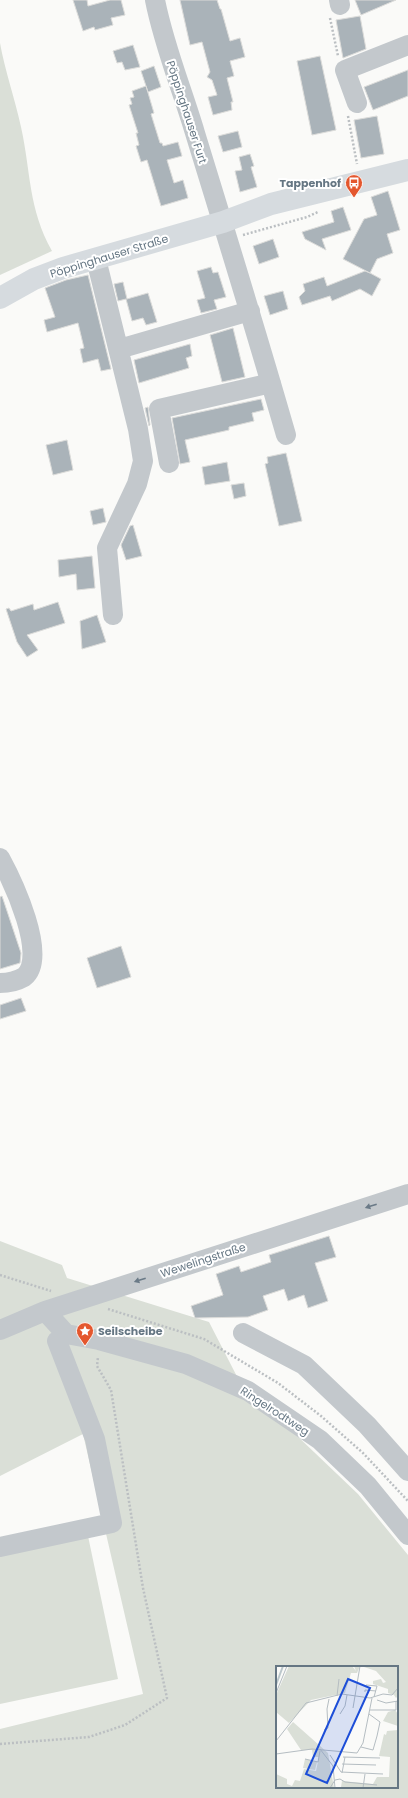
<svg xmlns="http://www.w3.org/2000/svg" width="408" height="1798" font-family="Poppins,sans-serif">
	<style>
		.green { fill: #dadfd7; fill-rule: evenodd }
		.building { fill: #aab3b9; stroke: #dcdcda }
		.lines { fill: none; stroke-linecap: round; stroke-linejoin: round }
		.path { stroke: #bbbfc2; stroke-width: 2.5; stroke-dasharray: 2 2; stroke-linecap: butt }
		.minor { stroke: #c3c8cc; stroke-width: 20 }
		.major { stroke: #d6dbdf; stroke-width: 22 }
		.oneway { fill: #6a7a87 }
		.labels { text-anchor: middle; stroke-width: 4; stroke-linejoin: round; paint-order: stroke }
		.street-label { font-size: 11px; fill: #657683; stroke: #fff }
		.poi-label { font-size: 11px; font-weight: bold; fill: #657683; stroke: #fff; text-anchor: end }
		.inset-river { fill: none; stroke: #bbc7cb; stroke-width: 2 }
		.inset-road { fill: none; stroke: #b5bdc2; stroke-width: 1 }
		.view { fill: #1d4ed8; fill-opacity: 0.15; stroke: #1d4ed8; stroke-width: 2 }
		.inset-edge { fill: none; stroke: #657683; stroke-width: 2 }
	</style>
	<rect width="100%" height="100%" fill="#fafaf8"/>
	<path class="green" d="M 0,43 C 5,71 15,99 21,127 C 31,172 28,208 52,251 L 0,275 Z
		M 0,1241 L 62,1265 L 67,1278 L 209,1322 L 248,1398 L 293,1432 L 358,1494 L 408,1555 L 408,1798 L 0,1798 L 0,1729 L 143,1694 L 83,1434 L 0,1476 ZM 277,1667 L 397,1667 L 397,1787 L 277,1787 Z
		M 88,1536 L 118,1679 L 0,1704 L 0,1556 Z"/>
	<path class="building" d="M 73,0 L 87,0 L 88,6 L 110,0 L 121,0 L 125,15 L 111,18 L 113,25 L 95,30 L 94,27 L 83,31 Z
		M 180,0 L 217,0 L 220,9 L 221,9 L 230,41 L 240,38 L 245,57 L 230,61 L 234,76 L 227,78 L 233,102 L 231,102 L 232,110 L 213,115 L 208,97 L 217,95 L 212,80 L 207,77 L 210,72 L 202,42 L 190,45 Z
		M 355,0 L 396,0 L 361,15 Z
		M 360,16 L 366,49 L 343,58 L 336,20 Z
		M 133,45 L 140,67 L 125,70 L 122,62 L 117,63 L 113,51 Z
		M 320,56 L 336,130 L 312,135 L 297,61 Z
		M 154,66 L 161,87 L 148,92 L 141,71 Z
		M 408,70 L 408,96 L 373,110 L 364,87 Z
		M 146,86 L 154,113 L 151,114 L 160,143 L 162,143 L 163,146 L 178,142 L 182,156 L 167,160 L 174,183 L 183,180 L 188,198 L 161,206 L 147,160 L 141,162 L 136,146 L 139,145 L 136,133 L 138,133 L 129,105 L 132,104 L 130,98 L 134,97 L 132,91 Z
		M 377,116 L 384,154 L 361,158 L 354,120 Z
		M 238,131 L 242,147 L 223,152 L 218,136 Z
		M 250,154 L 254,166 L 251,167 L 257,187 L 240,192 L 235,171 L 242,170 L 239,157 Z
		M 388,191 L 400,230 L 387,234 L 393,253 L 377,259 L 370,273 L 381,279 L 372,296 L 360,289 L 332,301 L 330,296 L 302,305 L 299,297 L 305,291 L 303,284 L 324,277 L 327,286 L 365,271 L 370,273 L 343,259 L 364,219 L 377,215 L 371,197 Z
		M 343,207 L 351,230 L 322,239 L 326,250 L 305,239 L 302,232 L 334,222 L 331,211 Z
		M 273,239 L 279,257 L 259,264 L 253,246 Z
		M 211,267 L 213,273 L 218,272 L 226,297 L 214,300 L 217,309 L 201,313 L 197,300 L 205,298 L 197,271 Z
		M 88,275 L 111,369 L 101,371 L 98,359 L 83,363 L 80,349 L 84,348 L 78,323 L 47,332 L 44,320 L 55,317 L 45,288 L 66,280 Z
		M 123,282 L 127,299 L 148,293 L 157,322 L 146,325 L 143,318 L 132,321 L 126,299 L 118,301 L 114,284 Z
		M 283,291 L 288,309 L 270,315 L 264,296 Z
		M 233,328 L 245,377 L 222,382 L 210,335 Z
		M 190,344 L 192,356 L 186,358 L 189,368 L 139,383 L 134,360 Z
		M 261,399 L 264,410 L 252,413 L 254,421 L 229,427 L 229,430 L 185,440 L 190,462 L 180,464 L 172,418 Z
		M 148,407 L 150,425 L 149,426 L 145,408 Z
		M 67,440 L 73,470 L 53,475 L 46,445 Z
		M 286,453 L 302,521 L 279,526 L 265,464 L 268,463 L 267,457 Z
		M 227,462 L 230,481 L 205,485 L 202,467 Z
		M 244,483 L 246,496 L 234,499 L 231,485 Z
		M 103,508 L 106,522 L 93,525 L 90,511 Z
		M 133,525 L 142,556 L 126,560 L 121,545 L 130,526 Z
		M 92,556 L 95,588 L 77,590 L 76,574 L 59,577 L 58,560 Z
		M 58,602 L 65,623 L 27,635 L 38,650 L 27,657 L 17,642 L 6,609 L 9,608 L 11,611 L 33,604 L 34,610 Z
		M 97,615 L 106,642 L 82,649 L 80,621 Z
		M 2,896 L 21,953 L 20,963 L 0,969 L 0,897 Z
		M 121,946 L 131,977 L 97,988 L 87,958 Z
		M 21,998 L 26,1011 L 0,1019 L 0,1005 Z
		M 329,1236 L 336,1257 L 315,1263 L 328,1301 L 308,1308 L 304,1295 L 288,1301 L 284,1289 L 263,1296 L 268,1310 L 248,1317 L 195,1318 L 191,1306 L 223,1295 L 216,1274 L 239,1266 L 241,1272 L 271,1262 L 269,1255 Z"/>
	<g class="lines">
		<path class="path" d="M 330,18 L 338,56
			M 348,116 L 357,164
			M 243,235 L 307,217 L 318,212
			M 0,1275 L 51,1291
			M 108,1309 L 204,1339 L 278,1383 L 321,1416 L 363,1453 L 408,1501
			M 0,1744 L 89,1737 L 125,1725 L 167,1698 L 143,1588 L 111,1390 L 97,1366 L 98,1357"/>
		<path class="minor" d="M 155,0 C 164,46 182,89 195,133 C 226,234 257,334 286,435
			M 339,0 L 340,5
			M 357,103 L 345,70 L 408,45
			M 96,259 L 138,429 L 143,461 L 137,484 L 107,548 L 113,615
			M 119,349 L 250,311
			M 169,463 L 159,409 L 271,383
			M 0,858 C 12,880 49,957 24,977 C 17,981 7,983 0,983
			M 45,1311 L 66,1334 L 99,1340 L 186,1364 L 248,1391 L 320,1440 L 368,1486 L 408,1535
			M 0,1330 L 45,1311 L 408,1194
			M 243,1333 L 304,1365 L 367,1425 L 408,1471
			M 0,1547 L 112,1523 L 95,1439 L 57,1341"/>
		<path class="major" d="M 0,298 L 34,279 L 63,268 L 223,222 L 271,204 L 408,170"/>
	</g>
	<defs><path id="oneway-solid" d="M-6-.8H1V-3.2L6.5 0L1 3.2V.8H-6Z"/></defs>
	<g class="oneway">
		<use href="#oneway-solid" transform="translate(371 1206) rotate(162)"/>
		<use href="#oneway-solid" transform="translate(140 1280) rotate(162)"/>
	</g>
	<defs>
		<g id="bus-pin" transform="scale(0.9)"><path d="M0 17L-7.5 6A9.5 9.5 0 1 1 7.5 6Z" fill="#e4572e" stroke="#fff"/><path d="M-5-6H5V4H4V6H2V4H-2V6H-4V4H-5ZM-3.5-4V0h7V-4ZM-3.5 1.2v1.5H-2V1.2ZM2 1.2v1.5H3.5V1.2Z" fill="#fff"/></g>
		<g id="sight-pin" transform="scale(0.9)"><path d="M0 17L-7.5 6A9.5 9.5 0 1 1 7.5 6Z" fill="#e4572e" stroke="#fff"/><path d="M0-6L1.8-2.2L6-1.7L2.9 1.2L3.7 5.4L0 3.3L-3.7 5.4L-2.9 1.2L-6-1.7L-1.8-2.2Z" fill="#fff"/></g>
	</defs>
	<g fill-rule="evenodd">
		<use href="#bus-pin" x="354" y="183"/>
		<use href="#sight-pin" x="85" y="1331"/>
	</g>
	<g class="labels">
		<g class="street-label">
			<text transform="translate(187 112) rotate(72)" y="4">Pöppinghauser Furt</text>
			<text transform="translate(109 256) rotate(-17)" y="4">Pöppinghauser Straße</text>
			<text transform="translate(203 1260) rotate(-18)" y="4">Wewelingstraße</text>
			<text transform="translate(275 1411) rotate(33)" y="4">Ringelrodtweg</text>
		</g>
		<g class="poi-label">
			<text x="341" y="187">Tappenhof</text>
			<text x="98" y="1335" text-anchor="start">Seilscheibe</text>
		</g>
	</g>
	<g transform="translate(276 1666)">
		<rect width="122" height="122" fill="#fafaf8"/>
		<path d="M 13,0 L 76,0 L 80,5 L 78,0 L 84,0 L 81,7 L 75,7 L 69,27 L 35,34 L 13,57 L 0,46 L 0,29 ZM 85,0 L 122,0 L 122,30 L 120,32 L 118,29 L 112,27 L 112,23 L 97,18 L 97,15 L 105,13 L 107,17 L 110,16 L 100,5 ZM 119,44 L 122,48 L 122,60 L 107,55 L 112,46 ZM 17,56 L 52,87 L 58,122 L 65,121 L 66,115 L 97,118 L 101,111 L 113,111 L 114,91 L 103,90 L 108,68 L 110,69 L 111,65 L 122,64 L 122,122 L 0,122 L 0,108 L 11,113 L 11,118 L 16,120 L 19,114 L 24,115 L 28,103 L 40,105 L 43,91 L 37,91 L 36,84 L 25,84 L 11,63 ZM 29,93 L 41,96 L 39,104 L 27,102 Z" fill="#dadfd7"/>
		<path class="inset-river" d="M 0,19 L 7,0"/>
		<path class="inset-road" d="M 90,21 L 90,19 L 101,20 L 98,31M 89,26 L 89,24 L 100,25M 0,27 L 11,0M 61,30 L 63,13M 101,34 L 110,37 L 122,35M 77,42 L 84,0M 94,44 L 120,44 L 120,35M 64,48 L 69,40 L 71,29M 48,64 L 52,62 L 51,43 L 53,33M 0,75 L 30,37 L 66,28 L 94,32 L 107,28 L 116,29 L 122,22M 85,81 L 97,84 L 101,70 L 104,56 L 93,48M 44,83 L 57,100 L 59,122M 0,88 L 36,83 L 81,87 L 87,77 L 96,32M 54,89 L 65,106 L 107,108M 67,91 L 104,92M 29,93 L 42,96 L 44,85M 66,98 L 100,99M 66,107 L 69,91M 54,122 L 59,114 L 64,113 L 69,116 L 101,119M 87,122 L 89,108"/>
		<path class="view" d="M 72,13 L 94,22 L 51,117 L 30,108 Z"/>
		<rect width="122" height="122" class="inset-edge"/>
	</g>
</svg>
